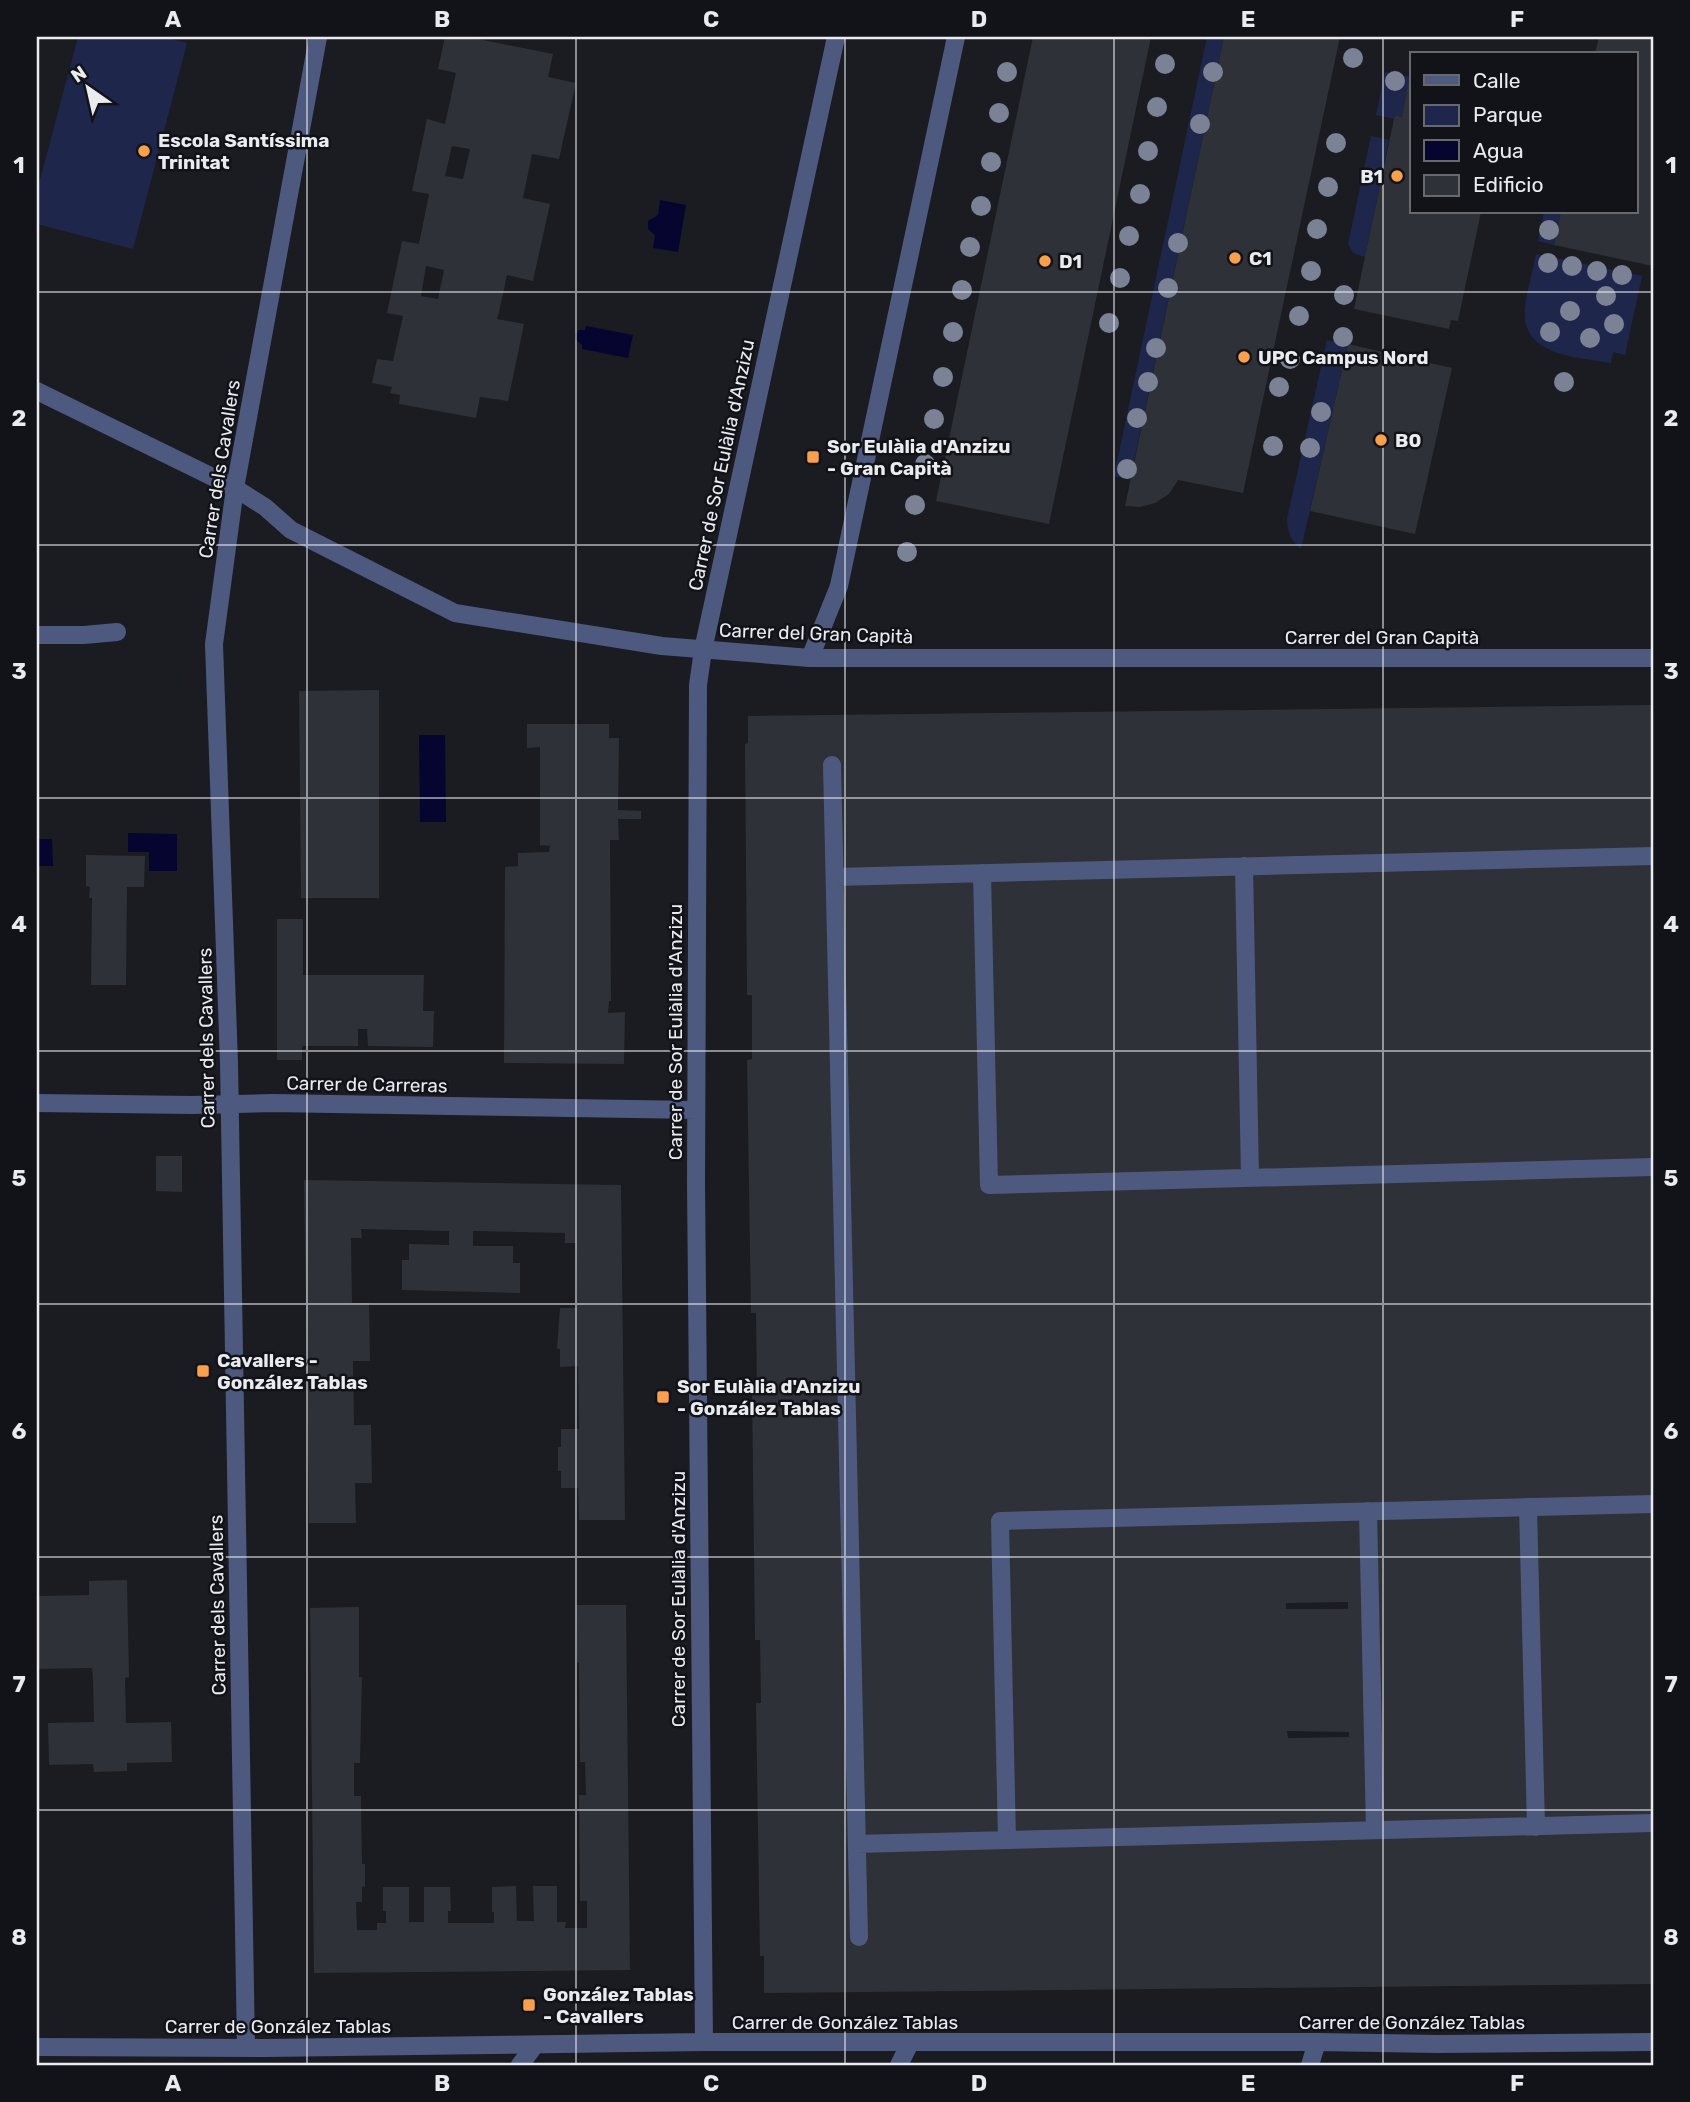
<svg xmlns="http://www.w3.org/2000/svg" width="1690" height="2102" font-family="Rubik,sans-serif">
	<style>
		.green { fill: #1e274b }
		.water { fill: #050530 }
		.building { fill: #2e3137; fill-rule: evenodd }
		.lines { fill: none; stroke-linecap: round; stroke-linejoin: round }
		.service { stroke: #4e5980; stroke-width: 18 }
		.minor { stroke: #4e5980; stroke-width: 18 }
		.tree { fill: #7b8296 }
		.grid { fill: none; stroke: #e9ebef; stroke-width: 2; stroke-opacity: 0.55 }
		.poi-dot { fill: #f9a04c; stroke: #111319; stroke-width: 2.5 }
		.labels { text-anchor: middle; stroke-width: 5; stroke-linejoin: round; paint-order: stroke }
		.poi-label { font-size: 19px; font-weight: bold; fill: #e9ebef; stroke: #111319; text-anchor: start }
		.street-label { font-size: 19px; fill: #e9ebef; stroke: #111319 }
		.neatline { fill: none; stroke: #e9ebef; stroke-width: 2.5 }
		.grid-label { font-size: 23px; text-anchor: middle; font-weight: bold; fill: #e9ebef }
	</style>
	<rect width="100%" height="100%" fill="#1a1c22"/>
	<path class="green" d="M 78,37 L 163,37 L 187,43 L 133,249 L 37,224 L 37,191 Z
		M 1207,37 L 1224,37 L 1130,480 L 1114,476 Z
		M 1385,72 L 1410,77 L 1402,117 L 1395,115 L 1394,119 L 1376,115 Z
		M 1371,136 L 1389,140 L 1365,257 L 1353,253 L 1348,244 Z
		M 1544,212 L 1561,212 L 1554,245 L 1538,241 Z
		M 1536,254 L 1642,276 L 1625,355 L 1613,352 L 1611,363 C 1578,357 1520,356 1525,308 C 1527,290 1533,272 1536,254 Z
		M 1327,340 L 1348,344 L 1301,549 C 1290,540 1288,533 1287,519 Z"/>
	<path class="water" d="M 660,200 L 686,205 L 678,252 L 653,248 L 655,235 L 648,229 L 648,221 L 658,215 Z
		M 586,326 L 633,335 L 628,358 L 582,349 L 582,345 L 575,339 L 575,334 L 579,330 L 585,330 Z
		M 419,735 L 445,735 L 446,822 L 420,822 Z
		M 128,833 L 177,834 L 177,871 L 149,871 L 149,852 L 128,852 Z
		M 37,839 L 52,839 L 53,866 L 37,866 Z"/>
	<path class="building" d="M 445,37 L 468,37 L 553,54 L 548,77 L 576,83 L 559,159 L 532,154 L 523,198 L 550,204 L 533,281 L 507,275 L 499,312 L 497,319 L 524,324 L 508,401 L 480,397 L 476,418 L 399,404 L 400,395 L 390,393 L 392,387 L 372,383 L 377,359 L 393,361 L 403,316 L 387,313 L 402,241 L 419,244 L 429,194 L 412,191 L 427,119 L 445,124 L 456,73 L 438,69 ZM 452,146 L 470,149 L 463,179 L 445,176 ZM 426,266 L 444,270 L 438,299 L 421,296 Z
		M 1033,37 L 1151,37 L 1049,524 L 936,501 Z
		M 1224,37 L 1340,37 L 1243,493 L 1178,480 L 1169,494 L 1155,503 L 1140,507 L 1125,506 Z
		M 1599,37 L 1653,37 L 1653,266 L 1554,245 L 1561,212 L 1636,212 L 1636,54 L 1595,54 Z
		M 1410,74 L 1412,212 L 1481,212 L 1458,321 L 1451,320 L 1449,329 L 1354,309 L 1394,119 L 1395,115 L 1402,117 Z
		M 1348,344 L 1452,368 L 1415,534 L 1310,511 Z
		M 379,690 L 379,898 L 301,898 L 299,691 Z
		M 1653,705 L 1653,1984 L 764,1993 L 764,1956 L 760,1956 L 756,1703 L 761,1703 L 760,1640 L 755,1640 L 752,1390 L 757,1389 L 756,1313 L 751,1313 L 747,1060 L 752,1059 L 752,995 L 747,995 L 745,744 L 748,743 L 748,716 ZM 1348,1602 L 1348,1609 L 1286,1609 L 1286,1603 ZM 1287,1731 L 1349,1732 L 1349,1737 L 1288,1738 Z
		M 527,724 L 609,724 L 609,738 L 619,738 L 618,810 L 641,811 L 641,819 L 618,819 L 619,840 L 610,840 L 611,1001 L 609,1001 L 608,1013 L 625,1012 L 624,1064 L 504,1063 L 505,867 L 518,866 L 518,853 L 549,852 L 550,846 L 540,845 L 540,747 L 527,748 Z
		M 86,855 L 145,856 L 144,887 L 127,887 L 126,985 L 91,985 L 92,898 L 89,898 L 90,887 L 86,886 Z
		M 277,919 L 303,919 L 303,975 L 424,975 L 423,1011 L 434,1011 L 433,1047 L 368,1046 L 367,1029 L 358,1029 L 358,1046 L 302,1046 L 302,1060 L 277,1060 Z
		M 156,1156 L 182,1156 L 182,1192 L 156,1191 Z
		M 304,1180 L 621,1185 L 625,1520 L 579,1520 L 578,1488 L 561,1488 L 561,1471 L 558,1471 L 558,1447 L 561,1447 L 561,1429 L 579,1429 L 578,1366 L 560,1367 L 560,1349 L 557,1349 L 560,1308 L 577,1308 L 576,1243 L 565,1243 L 565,1233 L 473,1231 L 473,1246 L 513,1246 L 513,1263 L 520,1263 L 520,1293 L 402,1290 L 402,1260 L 409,1260 L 409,1244 L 449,1245 L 449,1231 L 361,1229 L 362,1238 L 351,1238 L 352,1303 L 369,1303 L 370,1361 L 353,1361 L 354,1425 L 371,1425 L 372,1483 L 355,1483 L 356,1523 L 309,1523 Z
		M 127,1580 L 129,1677 L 125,1678 L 126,1723 L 171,1722 L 172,1762 L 127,1763 L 127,1771 L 94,1772 L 93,1764 L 49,1765 L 48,1723 L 94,1722 L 93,1678 L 92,1668 L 37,1669 L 37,1596 L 89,1595 L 89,1581 Z
		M 576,1605 L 626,1605 L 630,1970 L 314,1973 L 310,1608 L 359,1607 L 359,1677 L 362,1677 L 360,1763 L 354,1763 L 354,1796 L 361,1796 L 362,1864 L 365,1864 L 365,1886 L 362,1887 L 362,1902 L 356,1902 L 357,1930 L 377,1930 L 377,1923 L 386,1923 L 386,1911 L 383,1911 L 383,1887 L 409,1887 L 409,1922 L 424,1922 L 424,1887 L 450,1887 L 451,1911 L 448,1911 L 448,1923 L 494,1923 L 494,1912 L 492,1912 L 492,1887 L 516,1886 L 517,1921 L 534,1921 L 533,1886 L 557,1886 L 557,1922 L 566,1922 L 565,1928 L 587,1928 L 587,1901 L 580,1901 L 579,1795 L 586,1795 L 585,1762 L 580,1762 L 579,1663 L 577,1662 Z"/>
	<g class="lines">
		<path class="service" d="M 37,635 L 84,635 L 117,632
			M 810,658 L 839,586 L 956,37
			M 832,765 L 859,1937
			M 1244,866 L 1250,1178
			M 982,873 L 989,1185 L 1653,1167
			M 835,877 L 1653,856
			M 1528,1507 L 1536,1827
			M 1368,1511 L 1375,1830
			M 1007,1840 L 1000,1521 L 1653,1504
			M 857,1844 L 1653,1823
			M 520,2065 L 535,2045
			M 899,2065 L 910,2043
			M 1310,2065 L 1317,2042"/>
		<path class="minor" d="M 37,391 L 235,488 L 265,507 L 291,530 L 455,613 L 662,646 L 810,658 L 1653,658
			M 37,1103 L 192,1105 L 273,1103 L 696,1110
			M 704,2042 L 696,1183 L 698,685 L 703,650 L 836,37
			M 37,2047 L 266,2048 L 704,2042 L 1317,2042 L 1438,2044 L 1653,2042
			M 246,2047 L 229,1063 L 214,644 L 235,488 L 318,37"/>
	</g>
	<g class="tree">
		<circle cx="1353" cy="58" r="10"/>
		<circle cx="1165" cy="64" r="10"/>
		<circle cx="1007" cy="72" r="10"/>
		<circle cx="1213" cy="72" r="10"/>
		<circle cx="1395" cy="81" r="10"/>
		<circle cx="1157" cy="107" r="10"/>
		<circle cx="999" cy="113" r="10"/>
		<circle cx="1200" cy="124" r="10"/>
		<circle cx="1336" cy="143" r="10"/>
		<circle cx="1148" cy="151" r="10"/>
		<circle cx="991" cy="162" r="10"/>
		<circle cx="1328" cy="187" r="10"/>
		<circle cx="1140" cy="194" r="10"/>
		<circle cx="981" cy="206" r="10"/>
		<circle cx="1317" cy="229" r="10"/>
		<circle cx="1549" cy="230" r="10"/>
		<circle cx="1129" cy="236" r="10"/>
		<circle cx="1178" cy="243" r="10"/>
		<circle cx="970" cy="247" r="10"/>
		<circle cx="1548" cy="263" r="10"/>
		<circle cx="1572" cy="266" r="10"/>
		<circle cx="1311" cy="271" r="10"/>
		<circle cx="1597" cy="271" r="10"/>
		<circle cx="1622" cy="275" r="10"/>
		<circle cx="1120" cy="278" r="10"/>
		<circle cx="1168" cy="288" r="10"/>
		<circle cx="962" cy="290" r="10"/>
		<circle cx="1344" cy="295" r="10"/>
		<circle cx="1606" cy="296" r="10"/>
		<circle cx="1570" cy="311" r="10"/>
		<circle cx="1299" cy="316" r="10"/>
		<circle cx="1109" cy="323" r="10"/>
		<circle cx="1614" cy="324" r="10"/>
		<circle cx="953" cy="332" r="10"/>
		<circle cx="1550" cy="332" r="10"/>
		<circle cx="1343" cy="337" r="10"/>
		<circle cx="1590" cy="338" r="10"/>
		<circle cx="1156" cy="348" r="10"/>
		<circle cx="1290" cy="359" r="10"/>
		<circle cx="943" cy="377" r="10"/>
		<circle cx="1148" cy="382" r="10"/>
		<circle cx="1564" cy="382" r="10"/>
		<circle cx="1279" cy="387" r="10"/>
		<circle cx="1321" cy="412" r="10"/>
		<circle cx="1137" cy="418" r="10"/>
		<circle cx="934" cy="419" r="10"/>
		<circle cx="1273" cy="446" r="10"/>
		<circle cx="1310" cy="448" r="10"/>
		<circle cx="925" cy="464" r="10"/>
		<circle cx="1127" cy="469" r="10"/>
		<circle cx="915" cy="505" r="10"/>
		<circle cx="907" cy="552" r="10"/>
	</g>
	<path class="grid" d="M 307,37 L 307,2065M 576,37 L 576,2065M 845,37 L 845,2065M 1114,37 L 1114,2065M 1383,37 L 1383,2065M 37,292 L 1653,292M 37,545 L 1653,545M 37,798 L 1653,798M 37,1051 L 1653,1051M 37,1304 L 1653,1304M 37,1557 L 1653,1557M 37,1810 L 1653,1810"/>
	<g class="poi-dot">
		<circle cx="144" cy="151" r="7"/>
		<circle cx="1397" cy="176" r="7"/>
		<circle cx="1235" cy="258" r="7"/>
		<circle cx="1045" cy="261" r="7"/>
		<circle cx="1244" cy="357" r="7"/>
		<circle cx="1381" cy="440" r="7"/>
		<rect x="806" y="450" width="14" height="14" rx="3.5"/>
		<rect x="196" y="1364" width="14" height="14" rx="3.5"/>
		<rect x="656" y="1390" width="14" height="14" rx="3.5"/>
		<rect x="522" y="1998" width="14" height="14" rx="3.5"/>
	</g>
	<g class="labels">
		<g class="poi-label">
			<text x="158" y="147">Escola Santíssima<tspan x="158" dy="22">Trinitat</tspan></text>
			<text x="1383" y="183" text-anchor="end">B1</text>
			<text x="1249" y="265">C1</text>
			<text x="1059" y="268">D1</text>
			<text x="1258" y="364">UPC Campus Nord</text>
			<text x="1395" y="447">B0</text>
			<text x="827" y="453">Sor Eulàlia d'Anzizu<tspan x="827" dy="22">- Gran Capità</tspan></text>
			<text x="217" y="1367">Cavallers -<tspan x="217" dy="22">González Tablas</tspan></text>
			<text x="677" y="1393">Sor Eulàlia d'Anzizu<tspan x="677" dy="22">- González Tablas</tspan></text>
			<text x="543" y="2001">González Tablas<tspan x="543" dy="22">- Cavallers</tspan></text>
		</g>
		<g class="street-label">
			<text transform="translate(721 465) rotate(-78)" y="7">Carrer de Sor Eulàlia d'Anzizu</text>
			<text transform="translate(219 469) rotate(-81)" y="7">Carrer dels Cavallers</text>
			<text transform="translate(816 633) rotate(2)" y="7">Carrer del Gran Capità</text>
			<text x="1382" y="644">Carrer del Gran Capità</text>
			<text transform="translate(675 1032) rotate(-90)" y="7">Carrer de Sor Eulàlia d'Anzizu</text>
			<text transform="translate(206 1038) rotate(-91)" y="7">Carrer dels Cavallers</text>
			<text transform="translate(367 1084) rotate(1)" y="7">Carrer de Carreras</text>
			<text transform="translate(678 1599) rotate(-90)" y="7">Carrer de Sor Eulàlia d'Anzizu</text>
			<text transform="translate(217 1605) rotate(-91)" y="7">Carrer dels Cavallers</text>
			<text x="845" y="2029">Carrer de González Tablas</text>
			<text x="1412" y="2029">Carrer de González Tablas</text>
			<text x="278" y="2033">Carrer de González Tablas</text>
		</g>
	</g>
	<rect width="1690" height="2102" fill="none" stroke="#111319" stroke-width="77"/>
	<rect x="1410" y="52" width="228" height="161" fill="#111319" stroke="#67696f" stroke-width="2"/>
	<rect x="1424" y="75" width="35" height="10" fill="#4e5980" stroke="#67696f" stroke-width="2"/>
	<text x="1473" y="88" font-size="21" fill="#e9ebef">Calle</text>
	<rect x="1424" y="105" width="35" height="21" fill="#1e274b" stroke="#67696f" stroke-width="2"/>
	<text x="1473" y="122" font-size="21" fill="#e9ebef">Parque</text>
	<rect x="1424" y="140" width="35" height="21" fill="#050530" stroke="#67696f" stroke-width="2"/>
	<text x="1473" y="158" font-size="21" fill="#e9ebef">Agua</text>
	<rect x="1424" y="175" width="35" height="21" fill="#2e3137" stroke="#67696f" stroke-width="2"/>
	<text x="1473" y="192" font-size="21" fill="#e9ebef">Edificio</text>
	<g transform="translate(88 88) rotate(326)" stroke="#111319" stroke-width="5" paint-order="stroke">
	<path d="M0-5L12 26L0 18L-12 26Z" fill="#e9ebef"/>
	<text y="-10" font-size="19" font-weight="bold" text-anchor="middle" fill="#e9ebef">N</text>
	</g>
	<rect x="38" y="38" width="1614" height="2026" class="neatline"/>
	<g class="grid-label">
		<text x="173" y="27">A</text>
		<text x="442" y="27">B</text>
		<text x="711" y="27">C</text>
		<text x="979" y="27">D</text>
		<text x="1248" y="27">E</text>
		<text x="1517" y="27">F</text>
		<text x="19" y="173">1</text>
		<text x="1671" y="173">1</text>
		<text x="19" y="426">2</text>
		<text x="1671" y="426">2</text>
		<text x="19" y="679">3</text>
		<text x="1671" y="679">3</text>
		<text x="19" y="932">4</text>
		<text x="1671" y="932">4</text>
		<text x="19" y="1186">5</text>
		<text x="1671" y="1186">5</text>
		<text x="19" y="1439">6</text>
		<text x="1671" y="1439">6</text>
		<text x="19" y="1692">7</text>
		<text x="1671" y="1692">7</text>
		<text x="19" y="1945">8</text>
		<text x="1671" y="1945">8</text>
		<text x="173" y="2091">A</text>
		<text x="442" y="2091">B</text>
		<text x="711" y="2091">C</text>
		<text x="979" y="2091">D</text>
		<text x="1248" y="2091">E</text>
		<text x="1517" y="2091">F</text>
	</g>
</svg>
